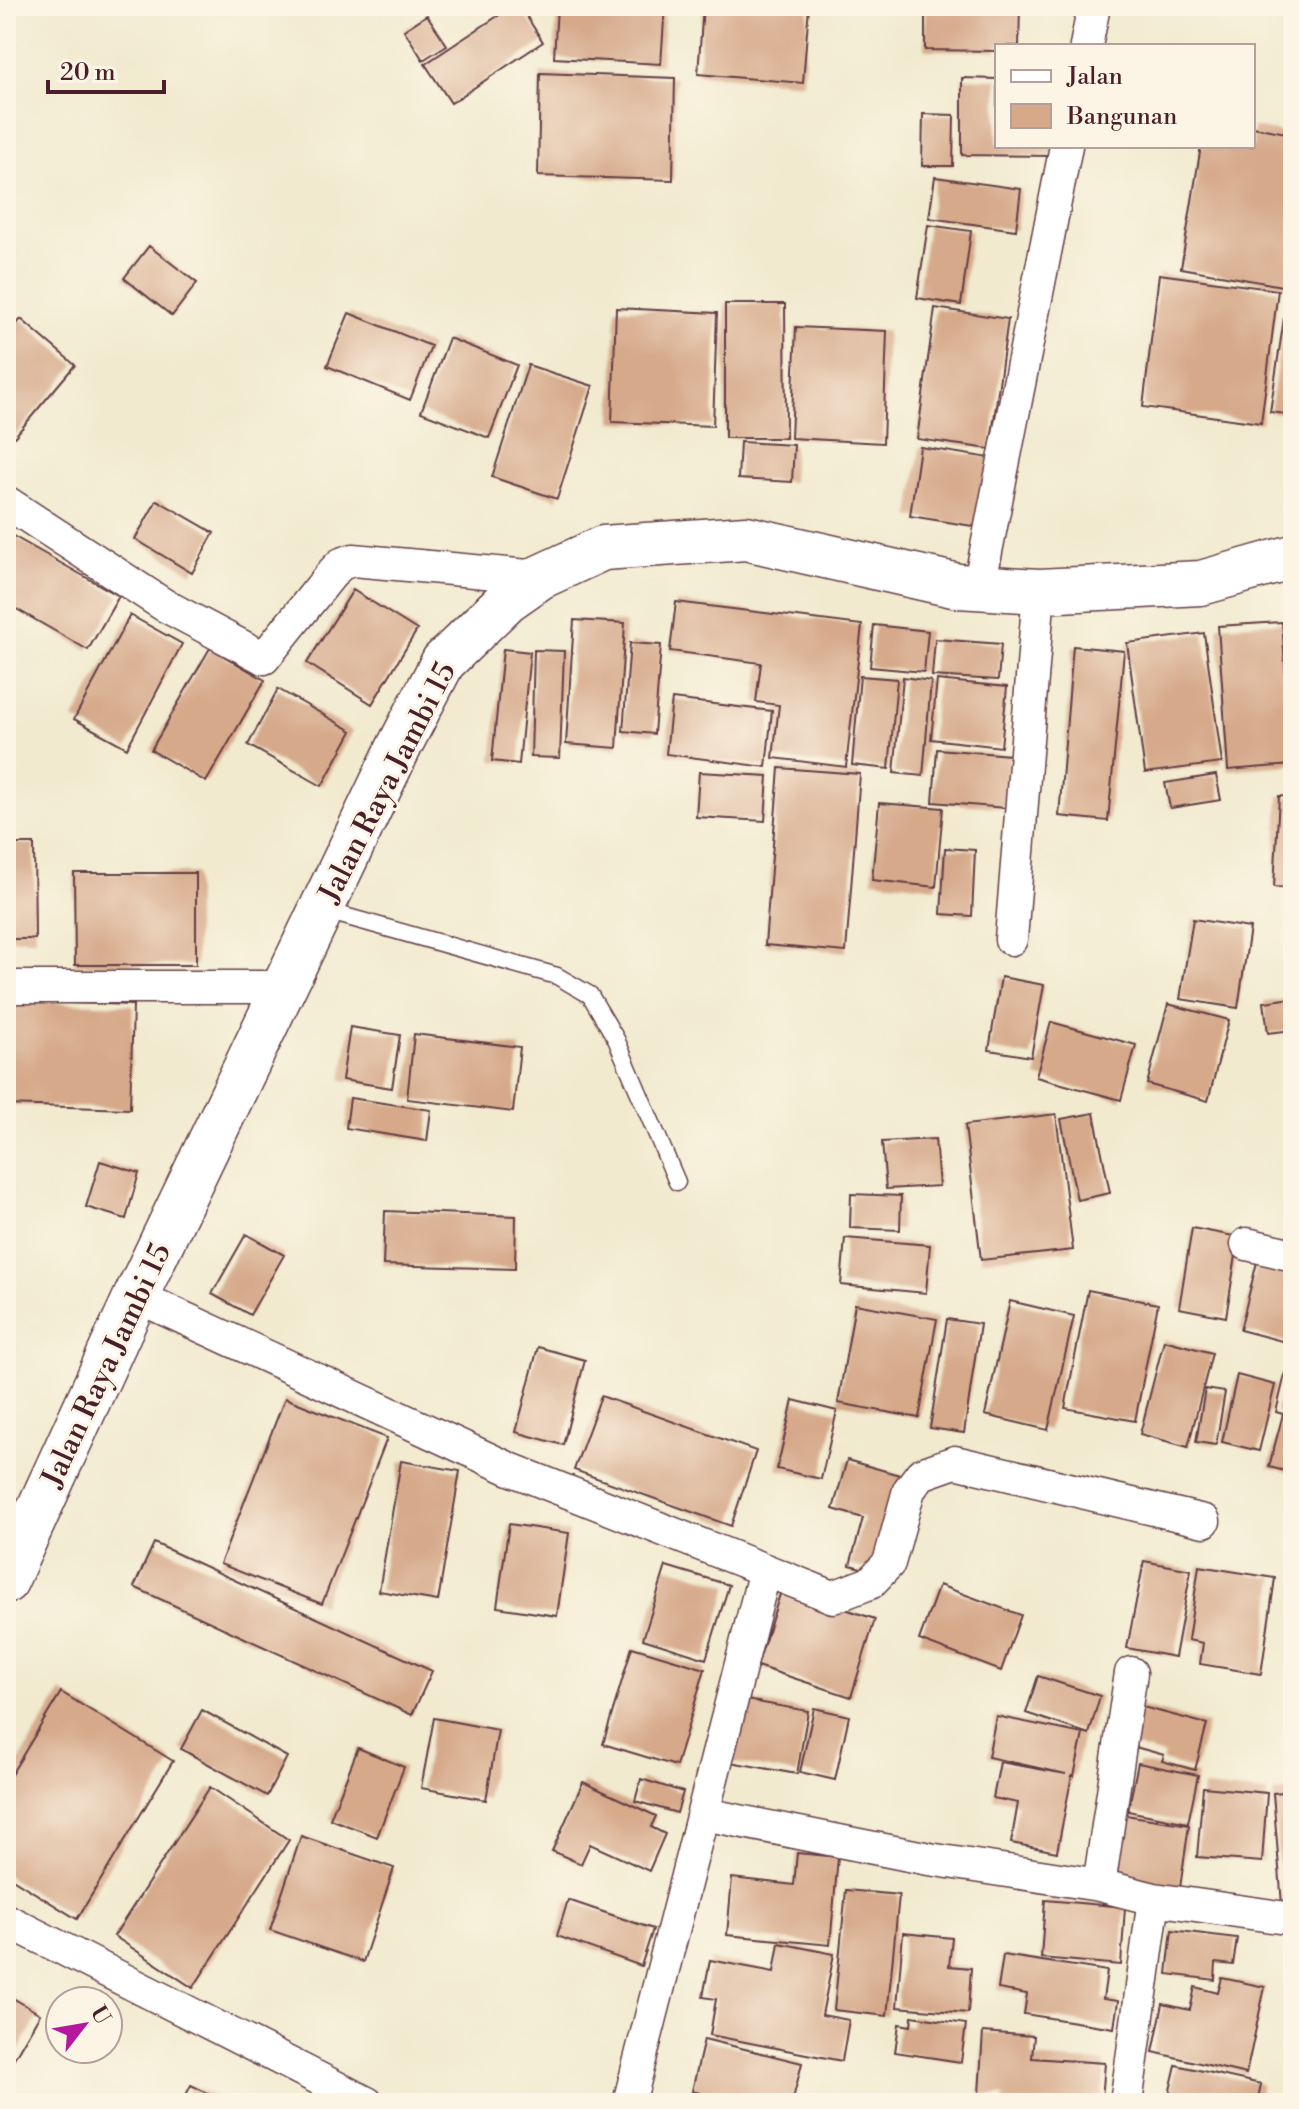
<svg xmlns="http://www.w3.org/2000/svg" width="1299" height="2109" font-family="'Libre Bodoni',serif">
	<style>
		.building { fill: #d6a98a }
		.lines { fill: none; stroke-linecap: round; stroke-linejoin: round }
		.lane-casing { stroke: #633d44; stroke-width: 19 }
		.street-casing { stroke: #633d44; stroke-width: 35 }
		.highway-casing { stroke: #633d44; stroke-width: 47 }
		.lane { stroke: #fff; stroke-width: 16 }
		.street { stroke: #fff; stroke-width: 32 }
		.highway { stroke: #fff; stroke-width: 44 }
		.labels { text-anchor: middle; stroke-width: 6; stroke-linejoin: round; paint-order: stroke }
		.street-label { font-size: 30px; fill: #4a1f2b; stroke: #fcf5e5 }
	</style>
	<rect width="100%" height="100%" fill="#fcf5e5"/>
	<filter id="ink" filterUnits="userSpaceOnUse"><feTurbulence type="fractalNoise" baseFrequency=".0125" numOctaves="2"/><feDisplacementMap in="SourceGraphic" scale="16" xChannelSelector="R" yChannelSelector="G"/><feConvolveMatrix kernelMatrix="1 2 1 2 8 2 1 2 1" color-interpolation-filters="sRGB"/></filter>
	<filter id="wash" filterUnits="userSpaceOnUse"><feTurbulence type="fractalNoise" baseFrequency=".006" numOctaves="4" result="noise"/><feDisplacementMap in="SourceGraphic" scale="32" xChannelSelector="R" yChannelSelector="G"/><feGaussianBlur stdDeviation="1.8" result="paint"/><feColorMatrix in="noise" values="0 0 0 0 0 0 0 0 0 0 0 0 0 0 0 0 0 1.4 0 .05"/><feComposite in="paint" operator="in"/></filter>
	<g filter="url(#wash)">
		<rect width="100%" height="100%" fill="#f1eacf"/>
		<g id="blocks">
			<path class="building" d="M 513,6 L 520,6 L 543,42 L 451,103 L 425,64 Z
				M 557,6 L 665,6 L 661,64 L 554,58 Z
				M 703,6 L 809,6 L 803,83 L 698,74 Z
				M 925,6 L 1020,6 L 1019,46 L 997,46 L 997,51 L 925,50 Z
				M 427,15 L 447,45 L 423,60 L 404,30 Z
				M 540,73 L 675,78 L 673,180 L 538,176 Z
				M 962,78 L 997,79 L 997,146 L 1054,146 L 1054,156 L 962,155 Z
				M 923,114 L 954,115 L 953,166 L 922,166 Z
				M 1253,127 L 1293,134 L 1293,288 L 1181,268 L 1201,146 L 1253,146 Z
				M 935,177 L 1021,189 L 1016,230 L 929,218 Z
				M 928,225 L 971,231 L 961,305 L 917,298 Z
				M 149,246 L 197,283 L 172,316 L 124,278 Z
				M 1159,274 L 1278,290 L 1261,423 L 1143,407 Z
				M 725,304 L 785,304 L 786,438 L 725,438 Z
				M 616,308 L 717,313 L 713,426 L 612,422 Z
				M 935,308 L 1008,319 L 990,449 L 917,439 Z
				M 349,313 L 431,346 L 410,400 L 327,366 Z
				M 1284,318 L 1293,319 L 1293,415 L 1270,412 Z
				M 21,319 L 75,365 L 6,447 L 6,338 Z
				M 796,327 L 887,331 L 883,443 L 791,438 Z
				M 449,338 L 517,365 L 489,438 L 421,412 Z
				M 528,365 L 593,386 L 557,499 L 492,477 Z
				M 740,442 L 794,445 L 792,482 L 738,479 Z
				M 920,447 L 990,458 L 979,527 L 910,516 Z
				M 157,500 L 214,533 L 192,573 L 135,539 Z
				M 6,532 L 119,596 L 88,650 L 6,603 Z
				M 353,590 L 417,630 L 372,704 L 307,663 Z
				M 676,602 L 862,625 L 846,767 L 773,758 L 779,705 L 756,702 L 761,663 L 670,651 Z
				M 130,615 L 182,644 L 127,748 L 74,719 Z
				M 574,620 L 625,623 L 617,748 L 566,744 Z
				M 1282,622 L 1292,765 L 1228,770 L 1218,626 Z
				M 874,625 L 928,631 L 924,672 L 870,667 Z
				M 1204,633 L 1222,763 L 1145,773 L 1127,643 Z
				M 935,639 L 1001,644 L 998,680 L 932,676 Z
				M 630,643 L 661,645 L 654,734 L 623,731 Z
				M 1073,646 L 1124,651 L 1108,821 L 1059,816 Z
				M 210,648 L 265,680 L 206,782 L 151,750 Z
				M 503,649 L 530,652 L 519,764 L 492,761 Z
				M 534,650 L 564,651 L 560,758 L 531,757 Z
				M 860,676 L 897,679 L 889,769 L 852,765 Z
				M 903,677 L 931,681 L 923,776 L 894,773 Z
				M 937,680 L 1007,687 L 1001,747 L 931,739 Z
				M 278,689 L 352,731 L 322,786 L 248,745 Z
				M 672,699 L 772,711 L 766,767 L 666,754 Z
				M 937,749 L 1010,755 L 1006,808 L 933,802 Z
				M 779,768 L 860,774 L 846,952 L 765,945 Z
				M 699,772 L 768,776 L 765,821 L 696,817 Z
				M 1216,775 L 1221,800 L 1170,808 L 1165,783 Z
				M 1279,796 L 1293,797 L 1293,888 L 1274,887 Z
				M 879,803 L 943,808 L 936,887 L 872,880 Z
				M 6,844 L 34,844 L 35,939 L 6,939 Z
				M 945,848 L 975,850 L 972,916 L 941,914 Z
				M 74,873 L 196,873 L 196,965 L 75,965 Z
				M 1193,919 L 1250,928 L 1238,1008 L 1180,999 Z
				M 1001,977 L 1044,985 L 1031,1057 L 989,1050 Z
				M 1293,998 L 1293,1030 L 1268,1033 L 1264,1002 Z
				M 6,1001 L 133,1005 L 130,1109 L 6,1105 Z
				M 1168,1004 L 1229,1020 L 1208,1101 L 1147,1084 Z
				M 1051,1022 L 1136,1045 L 1121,1100 L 1036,1077 Z
				M 350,1027 L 400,1035 L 392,1088 L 342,1080 Z
				M 414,1034 L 520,1047 L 513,1112 L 407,1099 Z
				M 350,1098 L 431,1110 L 427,1141 L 346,1128 Z
				M 1094,1113 L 1110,1193 L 1077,1200 L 1061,1119 Z
				M 1056,1114 L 1073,1250 L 981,1260 L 965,1125 Z
				M 935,1139 L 939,1186 L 886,1189 L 882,1142 Z
				M 100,1161 L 139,1173 L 126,1219 L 86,1207 Z
				M 851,1194 L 901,1196 L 900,1230 L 850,1228 Z
				M 385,1211 L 516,1216 L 515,1269 L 383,1265 Z
				M 1192,1228 L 1239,1237 L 1226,1317 L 1179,1308 Z
				M 246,1234 L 284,1255 L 250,1315 L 212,1294 Z
				M 845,1238 L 930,1245 L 926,1293 L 841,1285 Z
				M 1259,1254 L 1293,1263 L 1293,1344 L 1240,1330 Z
				M 1088,1290 L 1158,1304 L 1135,1421 L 1065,1408 Z
				M 1010,1301 L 1074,1316 L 1048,1430 L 985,1415 Z
				M 855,1304 L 937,1319 L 919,1418 L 838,1403 Z
				M 947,1319 L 980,1324 L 964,1433 L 930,1428 Z
				M 1164,1340 L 1212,1353 L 1188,1447 L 1140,1434 Z
				M 538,1347 L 585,1360 L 563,1445 L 516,1432 Z
				M 1287,1366 L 1293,1368 L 1293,1473 L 1269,1467 L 1283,1414 L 1276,1412 Z
				M 1237,1375 L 1275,1385 L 1259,1451 L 1222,1442 Z
				M 1205,1389 L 1225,1392 L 1216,1445 L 1196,1442 Z
				M 601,1396 L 756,1451 L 731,1526 L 574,1470 Z
				M 285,1398 L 387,1438 L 322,1604 L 220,1564 Z
				M 793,1400 L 837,1411 L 821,1479 L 777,1469 Z
				M 847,1460 L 903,1476 L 876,1572 L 850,1565 L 863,1518 L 833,1509 Z
				M 401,1461 L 460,1471 L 438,1601 L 379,1591 Z
				M 509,1524 L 569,1533 L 557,1616 L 497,1607 Z
				M 154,1543 L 432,1671 L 412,1715 L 134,1587 Z
				M 1144,1561 L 1191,1570 L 1175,1657 L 1127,1648 Z
				M 666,1566 L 729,1585 L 706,1659 L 643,1639 Z
				M 1199,1566 L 1275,1578 L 1261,1674 L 1200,1664 L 1203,1643 L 1188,1640 Z
				M 939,1585 L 1021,1615 L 1001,1671 L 919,1640 Z
				M 782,1588 L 875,1619 L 851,1697 L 757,1666 Z
				M 632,1647 L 705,1669 L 676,1766 L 603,1744 Z
				M 1038,1676 L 1100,1696 L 1089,1734 L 1026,1713 Z
				M 61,1692 L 173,1761 L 77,1919 L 6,1875 L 6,1783 Z
				M 741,1699 L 808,1711 L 797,1774 L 730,1762 Z
				M 1139,1706 L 1207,1724 L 1195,1770 L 1162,1761 L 1164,1755 L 1128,1745 Z
				M 814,1708 L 849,1716 L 835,1780 L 800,1772 Z
				M 202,1710 L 287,1757 L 267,1796 L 181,1749 Z
				M 996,1716 L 1083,1734 L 1074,1776 L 1072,1775 L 1057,1852 L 1011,1843 L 1018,1803 L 993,1798 L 1000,1762 L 1066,1774 L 988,1757 Z
				M 434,1718 L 498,1730 L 486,1800 L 421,1788 Z
				M 358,1748 L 404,1767 L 377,1837 L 330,1819 Z
				M 1138,1763 L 1198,1775 L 1188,1823 L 1128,1811 Z
				M 641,1779 L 683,1792 L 677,1813 L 635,1801 Z
				M 583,1782 L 656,1816 L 651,1827 L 665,1834 L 649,1871 L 590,1844 L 581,1864 L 552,1851 Z
				M 210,1787 L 289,1840 L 193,1988 L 114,1936 Z
				M 1203,1787 L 1267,1793 L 1262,1862 L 1197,1857 Z
				M 1293,1791 L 1293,1904 L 1282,1905 L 1273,1793 Z
				M 1119,1814 L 1189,1825 L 1180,1888 L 1109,1877 Z
				M 301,1836 L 394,1868 L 363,1962 L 270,1930 Z
				M 797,1853 L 838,1857 L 830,1945 L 727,1935 L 732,1878 L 794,1885 Z
				M 846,1890 L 899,1895 L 887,2016 L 834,2010 Z
				M 568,1900 L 653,1929 L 641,1966 L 557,1936 Z
				M 1045,1900 L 1125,1907 L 1121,1965 L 1041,1958 Z
				M 1172,1930 L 1237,1938 L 1233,1965 L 1216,1963 L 1215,1980 L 1167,1974 Z
				M 903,1933 L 952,1938 L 949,1966 L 971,1968 L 968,2013 L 897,2007 Z
				M 779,1943 L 834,1954 L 822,2015 L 849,2020 L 842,2061 L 710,2035 L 716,1999 L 703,1997 L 710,1960 L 774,1972 Z
				M 1003,1955 L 1107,1971 L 1103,1999 L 1118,2001 L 1114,2028 L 1024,2014 L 1027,1994 L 998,1989 Z
				M 1222,1978 L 1265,1987 L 1246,2074 L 1153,2052 L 1163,2004 L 1190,2010 L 1195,1987 L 1218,1993 Z
				M 6,1994 L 40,2014 L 6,2072 Z
				M 912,2016 L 966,2024 L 961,2062 L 895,2052 L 899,2024 L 911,2026 Z
				M 983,2032 L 1034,2036 L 1032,2058 L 1105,2063 L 1102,2100 L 1084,2099 L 1084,2103 L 1003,2103 L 1004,2096 L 979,2094 Z
				M 704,2039 L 802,2063 L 792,2103 L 739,2103 L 692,2091 Z
				M 1176,2065 L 1261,2084 L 1257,2103 L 1167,2103 Z
				M 191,2085 L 228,2103 L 182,2103 Z"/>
		</g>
	</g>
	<g filter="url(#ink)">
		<use href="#blocks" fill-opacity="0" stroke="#633d44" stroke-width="2"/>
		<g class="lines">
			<g class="lane-casing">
				<path id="lane" d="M 323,910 L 557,976 L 590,995 L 616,1039 L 677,1182"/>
			</g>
			<g class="street-casing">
				<path id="street" d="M 1086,46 L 1094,6
					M 6,502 L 164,605 L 264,658 L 333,572 L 341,564 L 353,560 L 540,577
					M 979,587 L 1066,146
					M 1011,939 L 1039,591
					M 6,987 L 284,987
					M 1247,1244 L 1293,1255
					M 136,1296 L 510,1469 L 833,1597 L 870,1583 L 889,1563 L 909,1490 L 921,1474 L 955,1462 L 1204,1521
					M 704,1814 L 929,1859 L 1099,1885 L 1154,1899 L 1293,1919
					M 1099,1885 L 1131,1673
					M 6,1920 L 367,2103
					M 629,2103 L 765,1570
					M 1126,2103 L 1154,1899"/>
			</g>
			<g class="highway-casing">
				<path id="highway" d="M 6,1581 L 136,1296 L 400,745 L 443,662 L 507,600 L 540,577 L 603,548 L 746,538 L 958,586 L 1039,591 L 1201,583 L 1293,557"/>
			</g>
			<use href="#lane" class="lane"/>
			<use href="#street" class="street"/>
			<use href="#highway" class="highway"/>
		</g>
	</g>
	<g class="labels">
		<g class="street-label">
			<text transform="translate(387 782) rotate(-63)" y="10">Jalan Raya Jambi 15</text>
			<text transform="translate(106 1365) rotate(-65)" y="10">Jalan Raya Jambi 15</text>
		</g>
	</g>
	<rect width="1299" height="2109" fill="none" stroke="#fcf5e5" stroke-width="32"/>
	<rect x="995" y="44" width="260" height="104" fill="#fcf5e5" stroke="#b59f9b" stroke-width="2"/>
	<rect x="1011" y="70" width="40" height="12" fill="#ffffff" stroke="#b59f9b" stroke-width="2"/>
	<text x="1067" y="84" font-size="24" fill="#4a1f2b">Jalan</text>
	<rect x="1011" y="104" width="40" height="24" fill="#d6a98a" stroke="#b59f9b" stroke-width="2"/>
	<text x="1067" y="124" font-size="24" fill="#4a1f2b">Bangunan</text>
	<g transform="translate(84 2025) rotate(59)"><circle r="38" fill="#fcf5e5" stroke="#b59f9b" stroke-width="2"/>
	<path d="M0-6L14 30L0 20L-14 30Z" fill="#b5179e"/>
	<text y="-12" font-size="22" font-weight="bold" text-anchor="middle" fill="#4a1f2b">U</text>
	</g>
	<path d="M48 80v12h116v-12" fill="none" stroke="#4a1f2b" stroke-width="4"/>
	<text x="60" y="80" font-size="24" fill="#4a1f2b" stroke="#fcf5e5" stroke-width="6" paint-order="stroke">20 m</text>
</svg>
